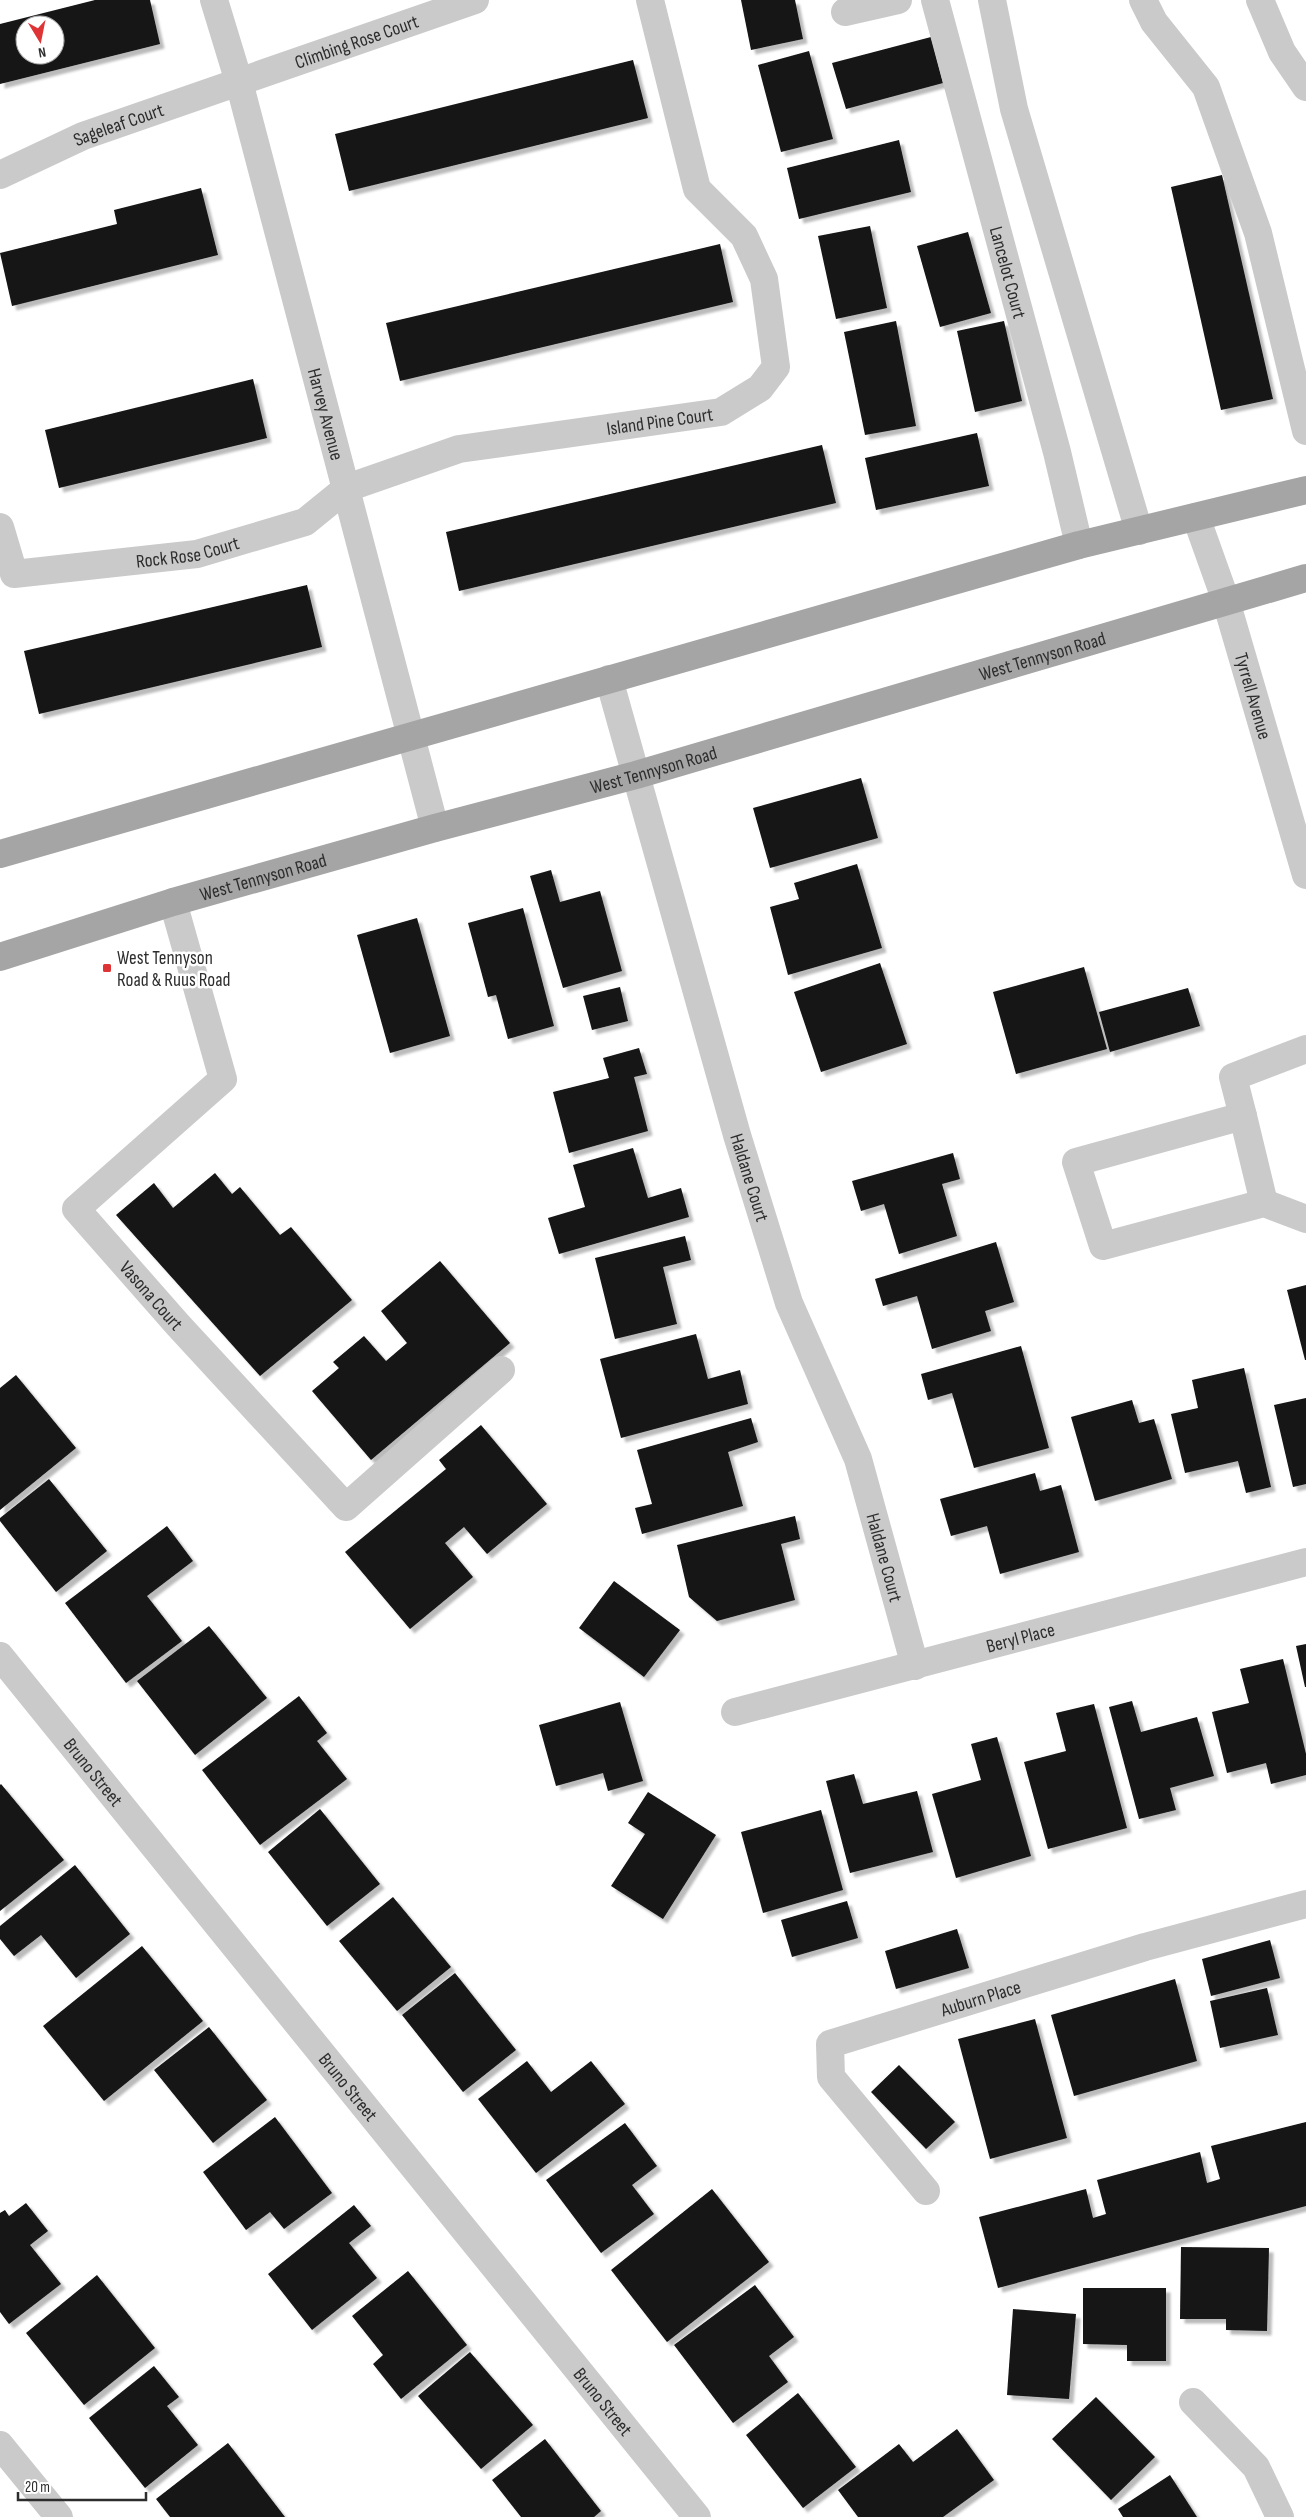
<svg xmlns="http://www.w3.org/2000/svg" width="1306" height="2517" font-family="'Sofia Sans Condensed',sans-serif">
	<style>
		.building { fill: #141414; fill-rule: evenodd; filter: url(#shadow) }
		.lines { fill: none; stroke-linecap: round; stroke-linejoin: round }
		.minor { stroke: #cacaca; stroke-width: 28 }
		.major { stroke: #a5a5a5; stroke-width: 28 }
		.poi-dot { fill: #df3435; stroke: #fff; stroke-width: 2 }
		.labels { text-anchor: middle; stroke-width: 5; stroke-linejoin: round; paint-order: stroke }
		.street-label { font-size: 19px; fill: #2d2d2d; stroke: #fff }
		.poi-label { font-size: 19px; fill: #2d2d2d; stroke: #fff; text-anchor: start }
	</style>
	<defs>
		<filter id="shadow"><feDropShadow dx="4.5" dy="4.5" stdDeviation="1" flood-color="#0004"/></filter>
	</defs>
	<rect width="100%" height="100%" fill="#fff"/>
	<path class="building" d="M 95,0 L 150,0 L 160,44 L 0,84 L 0,24 ZM 25,25 L 55,25 L 55,55 L 25,55 Z
		M 741,0 L 795,0 L 803,39 L 751,50 Z
		M 931,37 L 943,83 L 846,109 L 832,63 Z
		M 809,51 L 833,139 L 781,152 L 758,65 Z
		M 633,60 L 648,118 L 349,191 L 335,134 Z
		M 899,140 L 911,192 L 799,219 L 787,168 Z
		M 1222,175 L 1273,399 L 1221,410 L 1171,187 Z
		M 201,188 L 218,255 L 12,306 L 0,253 L 117,224 L 114,210 Z
		M 870,226 L 887,308 L 836,319 L 818,236 Z
		M 968,232 L 991,313 L 940,327 L 917,246 Z
		M 720,244 L 733,302 L 400,381 L 386,323 Z
		M 896,321 L 916,426 L 865,435 L 844,332 Z
		M 1004,321 L 1022,401 L 975,412 L 957,331 Z
		M 253,379 L 267,438 L 59,488 L 45,430 Z
		M 977,433 L 989,486 L 876,510 L 865,458 Z
		M 822,445 L 836,503 L 459,591 L 446,532 Z
		M 307,585 L 322,647 L 39,714 L 24,651 Z
		M 861,778 L 878,838 L 770,868 L 753,808 Z
		M 857,864 L 882,948 L 788,975 L 770,907 L 799,899 L 794,883 Z
		M 551,870 L 560,902 L 600,891 L 622,971 L 563,988 L 530,876 Z
		M 523,908 L 554,1026 L 508,1039 L 496,995 L 488,997 L 468,923 Z
		M 417,918 L 450,1036 L 390,1053 L 357,935 Z
		M 880,963 L 907,1044 L 821,1072 L 794,992 Z
		M 1084,967 L 1107,1049 L 1016,1074 L 993,992 Z
		M 620,987 L 628,1021 L 592,1030 L 583,996 Z
		M 1188,988 L 1200,1026 L 1110,1052 L 1099,1012 Z
		M 639,1048 L 647,1074 L 634,1077 L 648,1131 L 569,1153 L 553,1092 L 609,1078 L 603,1058 Z
		M 633,1148 L 648,1198 L 681,1188 L 689,1217 L 559,1254 L 548,1218 L 585,1207 L 573,1165 Z
		M 953,1153 L 960,1179 L 942,1184 L 957,1236 L 899,1254 L 884,1204 L 861,1211 L 852,1181 Z
		M 215,1173 L 232,1194 L 240,1187 L 280,1235 L 291,1227 L 352,1300 L 260,1376 L 116,1215 L 154,1183 L 173,1208 Z
		M 685,1236 L 691,1260 L 663,1267 L 677,1324 L 615,1339 L 595,1258 Z
		M 996,1242 L 1014,1302 L 985,1311 L 991,1331 L 932,1349 L 917,1296 L 883,1306 L 875,1279 Z
		M 440,1261 L 510,1343 L 371,1460 L 312,1391 L 339,1368 L 333,1362 L 364,1336 L 386,1361 L 407,1343 L 381,1311 Z
		M 1306,1285 L 1306,1360 L 1305,1360 L 1287,1290 Z
		M 696,1334 L 708,1379 L 740,1370 L 748,1404 L 621,1438 L 600,1359 Z
		M 1021,1346 L 1049,1448 L 974,1468 L 952,1393 L 928,1400 L 921,1374 Z
		M 1244,1368 L 1271,1487 L 1246,1493 L 1238,1461 L 1185,1473 L 1171,1414 L 1198,1408 L 1192,1380 Z
		M 16,1375 L 76,1448 L 0,1510 L 0,1388 Z
		M 1306,1398 L 1306,1484 L 1293,1487 L 1274,1405 Z
		M 1132,1400 L 1139,1423 L 1154,1419 L 1172,1479 L 1095,1501 L 1071,1417 Z
		M 751,1418 L 758,1442 L 728,1452 L 743,1506 L 642,1534 L 635,1508 L 652,1504 L 637,1450 Z
		M 481,1425 L 547,1504 L 487,1554 L 464,1527 L 445,1543 L 473,1577 L 410,1629 L 345,1552 L 446,1469 L 439,1460 Z
		M 1035,1473 L 1040,1491 L 1061,1485 L 1079,1552 L 1000,1574 L 987,1526 L 951,1536 L 940,1499 Z
		M 49,1479 L 107,1551 L 56,1592 L 0,1521 L 0,1518 Z
		M 795,1516 L 800,1539 L 781,1544 L 795,1600 L 717,1621 L 689,1597 L 677,1545 Z
		M 167,1526 L 193,1561 L 147,1596 L 182,1641 L 126,1683 L 65,1603 Z
		M 614,1581 L 680,1630 L 644,1677 L 579,1628 Z
		M 209,1626 L 267,1698 L 195,1755 L 137,1681 Z
		M 1306,1644 L 1306,1687 L 1305,1687 L 1296,1646 Z
		M 1283,1659 L 1306,1754 L 1306,1775 L 1271,1784 L 1266,1763 L 1227,1773 L 1212,1712 L 1249,1703 L 1240,1669 Z
		M 299,1696 L 327,1733 L 317,1741 L 347,1779 L 260,1845 L 202,1770 Z
		M 1132,1701 L 1141,1732 L 1197,1717 L 1214,1776 L 1170,1788 L 1176,1810 L 1139,1819 L 1109,1707 Z
		M 620,1702 L 643,1781 L 608,1791 L 603,1773 L 556,1786 L 539,1725 Z
		M 1094,1704 L 1127,1828 L 1048,1849 L 1024,1762 L 1066,1751 L 1056,1713 Z
		M 997,1737 L 1031,1856 L 956,1878 L 932,1794 L 981,1780 L 971,1744 Z
		M 854,1774 L 863,1804 L 917,1791 L 933,1852 L 850,1873 L 826,1781 Z
		M 1,1784 L 64,1860 L 0,1911 L 0,1785 Z
		M 648,1792 L 716,1835 L 663,1919 L 611,1886 L 645,1834 L 628,1823 Z
		M 320,1809 L 380,1884 L 327,1926 L 268,1852 Z
		M 821,1810 L 843,1890 L 763,1913 L 741,1832 Z
		M 75,1865 L 130,1934 L 76,1978 L 41,1935 L 14,1956 L 0,1939 L 0,1926 Z
		M 393,1897 L 451,1967 L 397,2011 L 339,1941 Z
		M 847,1901 L 858,1938 L 792,1957 L 781,1920 Z
		M 957,1929 L 969,1968 L 896,1989 L 885,1951 Z
		M 1270,1940 L 1280,1978 L 1211,1996 L 1202,1959 Z
		M 142,1946 L 203,2021 L 104,2101 L 43,2026 Z
		M 455,1973 L 516,2050 L 463,2092 L 402,2015 Z
		M 1175,1979 L 1197,2061 L 1074,2096 L 1051,2015 Z
		M 1267,1988 L 1278,2035 L 1220,2048 L 1210,2001 Z
		M 1035,2019 L 1067,2138 L 990,2159 L 958,2039 Z
		M 209,2027 L 267,2100 L 213,2143 L 154,2070 Z
		M 527,2061 L 551,2092 L 591,2061 L 625,2104 L 536,2173 L 478,2099 Z
		M 899,2065 L 955,2122 L 926,2149 L 871,2092 Z
		M 275,2117 L 332,2193 L 284,2229 L 270,2212 L 246,2230 L 203,2172 Z
		M 1306,2122 L 1306,2206 L 998,2288 L 979,2217 L 1086,2189 L 1093,2218 L 1106,2214 L 1097,2180 L 1200,2152 L 1207,2183 L 1220,2179 L 1211,2146 Z
		M 625,2123 L 657,2166 L 632,2185 L 654,2214 L 601,2253 L 546,2180 Z
		M 712,2189 L 769,2262 L 667,2342 L 611,2270 Z
		M 26,2203 L 48,2231 L 30,2245 L 61,2284 L 9,2324 L 0,2312 L 0,2213 L 5,2210 L 9,2216 Z
		M 354,2205 L 371,2226 L 349,2243 L 377,2278 L 312,2330 L 268,2274 Z
		M 1181,2247 L 1269,2248 L 1267,2331 L 1226,2330 L 1226,2319 L 1180,2319 Z
		M 408,2271 L 467,2345 L 401,2399 L 373,2364 L 383,2355 L 352,2316 Z
		M 97,2275 L 155,2348 L 84,2405 L 26,2333 Z
		M 755,2285 L 794,2337 L 769,2356 L 788,2382 L 733,2423 L 674,2345 Z
		M 1083,2288 L 1166,2288 L 1166,2361 L 1127,2361 L 1127,2345 L 1083,2344 Z
		M 1013,2309 L 1076,2314 L 1069,2399 L 1007,2395 Z
		M 470,2352 L 533,2425 L 481,2469 L 418,2396 Z
		M 154,2366 L 179,2397 L 167,2406 L 198,2445 L 145,2488 L 89,2418 Z
		M 798,2393 L 856,2467 L 803,2508 L 746,2435 Z
		M 1096,2397 L 1155,2457 L 1111,2500 L 1052,2439 Z
		M 957,2429 L 994,2480 L 943,2517 L 858,2517 L 838,2490 L 899,2444 L 913,2462 Z
		M 545,2439 L 601,2511 L 594,2517 L 521,2517 L 492,2480 Z
		M 228,2443 L 285,2517 L 170,2517 L 156,2499 Z
		M 1170,2475 L 1197,2517 L 1123,2517 L 1118,2509 Z"/>
	<g class="lines">
		<g class="minor">
			<path id="s1" d="M 214,0 L 239,82 L 435,828"/>
			<path id="s2" d="M 935,0 L 1057,452 L 1079,545"/>
			<path d="M 992,0 L 1014,109 L 1139,531"/>
			<path d="M 1143,0 L 1154,22 L 1206,87 L 1258,233 L 1306,431"/>
			<path d="M 1260,0 L 1282,52 L 1306,87"/>
			<path d="M 845,12 L 898,0"/>
			<path id="s3" d="M 0,175 L 83,136 L 475,0"/>
			<path id="s4" d="M 1196,517 L 1226,601 L 1306,875"/>
			<path id="s5" d="M 0,527 L 14,574 L 197,554 L 305,522 L 347,488 L 459,449 L 721,412 L 760,388 L 776,367 L 764,279 L 744,236 L 697,189 L 650,0"/>
			<path id="s6" d="M 609,679 L 737,1135 L 789,1303 L 858,1459 L 915,1666"/>
			<path id="s7" d="M 173,902 L 223,1079 L 76,1209 L 178,1325 L 346,1507 L 501,1370"/>
			<path d="M 1306,1049 L 1233,1077 L 1243,1116 L 1076,1162 L 1103,1246 L 1264,1203 L 1306,1219"/>
			<path d="M 1243,1116 L 1264,1203"/>
			<path id="s8" d="M 0,1656 L 697,2517"/>
			<path id="s9" d="M 735,1712 L 1306,1562"/>
			<path id="s10" d="M 926,2191 L 831,2077 L 830,2044 L 1145,1947 L 1306,1904"/>
			<path d="M 1193,2402 L 1256,2467 L 1280,2517"/>
			<path d="M 0,2445 L 59,2517"/>
		</g>
		<g class="major">
			<path d="M 0,854 L 1079,545 L 1306,490"/>
			<path id="s11" d="M 0,957 L 173,902 L 435,828 L 636,775 L 1306,578"/>
		</g>
	</g>
	<rect class="poi-dot" x="102" y="963" width="10" height="10" rx="2.5"/>
	<g class="labels">
		<g class="street-label">
			<text dy="7" stroke="none"><textPath href="#s3" startOffset="381">Climbing Rose Court</textPath></text>
			<text dy="7" stroke="none"><textPath href="#s3" startOffset="129">Sageleaf Court</textPath></text>
			<text dy="7" stroke="none"><textPath href="#s2" startOffset="282">Lancelot Court</textPath></text>
			<text dy="7" stroke="none"><textPath href="#s1" startOffset="429">Harvey Avenue</textPath></text>
			<text dy="7" stroke="none"><textPath href="#s5" startOffset="721">Island Pine Court</textPath></text>
			<text dy="7" stroke="none"><textPath href="#s5" startOffset="224">Rock Rose Court</textPath></text>
			<text dy="7" stroke="none"><textPath href="#s11" startOffset="1085">West Tennyson Road</textPath></text>
			<text dy="7" stroke="none"><textPath href="#s4" startOffset="188">Tyrrell Avenue</textPath></text>
			<text dy="7" stroke="none"><textPath href="#s11" startOffset="680">West Tennyson Road</textPath></text>
			<text dy="7" stroke="none"><textPath href="#s11" startOffset="275">West Tennyson Road</textPath></text>
			<text dy="7" stroke="none"><textPath href="#s6" startOffset="518">Haldane Court</textPath></text>
			<text dy="7" stroke="none"><textPath href="#s7" startOffset="495">Vasona Court</textPath></text>
			<text dy="7" stroke="none"><textPath href="#s6" startOffset="922">Haldane Court</textPath></text>
			<text dy="7" stroke="none"><textPath href="#s9" startOffset="295">Beryl Place</textPath></text>
			<text dy="7" stroke="none"><textPath href="#s8" startOffset="149">Bruno Street</textPath></text>
			<text dy="7" stroke="none"><textPath href="#s10" startOffset="339">Auburn Place</textPath></text>
			<text dy="7" stroke="none"><textPath href="#s8" startOffset="554">Bruno Street</textPath></text>
			<text dy="7" stroke="none"><textPath href="#s8" startOffset="959">Bruno Street</textPath></text>
		</g>
		<g class="poi-label">
			<text x="117" y="964">West Tennyson<tspan x="117" dy="22">Road &amp; Ruus Road</tspan></text>
		</g>
	</g>
	<g transform="translate(40 40) rotate(170)"><circle r="24" fill="#ffffff" stroke="#ababab"/>
	<path d="M0-4L9 19L0 12L-9 19Z" fill="#df3435"/>
	<text y="-8" font-size="14" font-weight="bold" text-anchor="middle" fill="#2d2d2d">N</text>
	</g>
	<path d="M18 2492v8h128v-8" fill="none" stroke="#2d2d2d" stroke-width="2.5"/>
	<text x="25" y="2492" font-size="15" fill="#2d2d2d" stroke="#ffffff" stroke-width="4" paint-order="stroke">20 m</text>
</svg>
